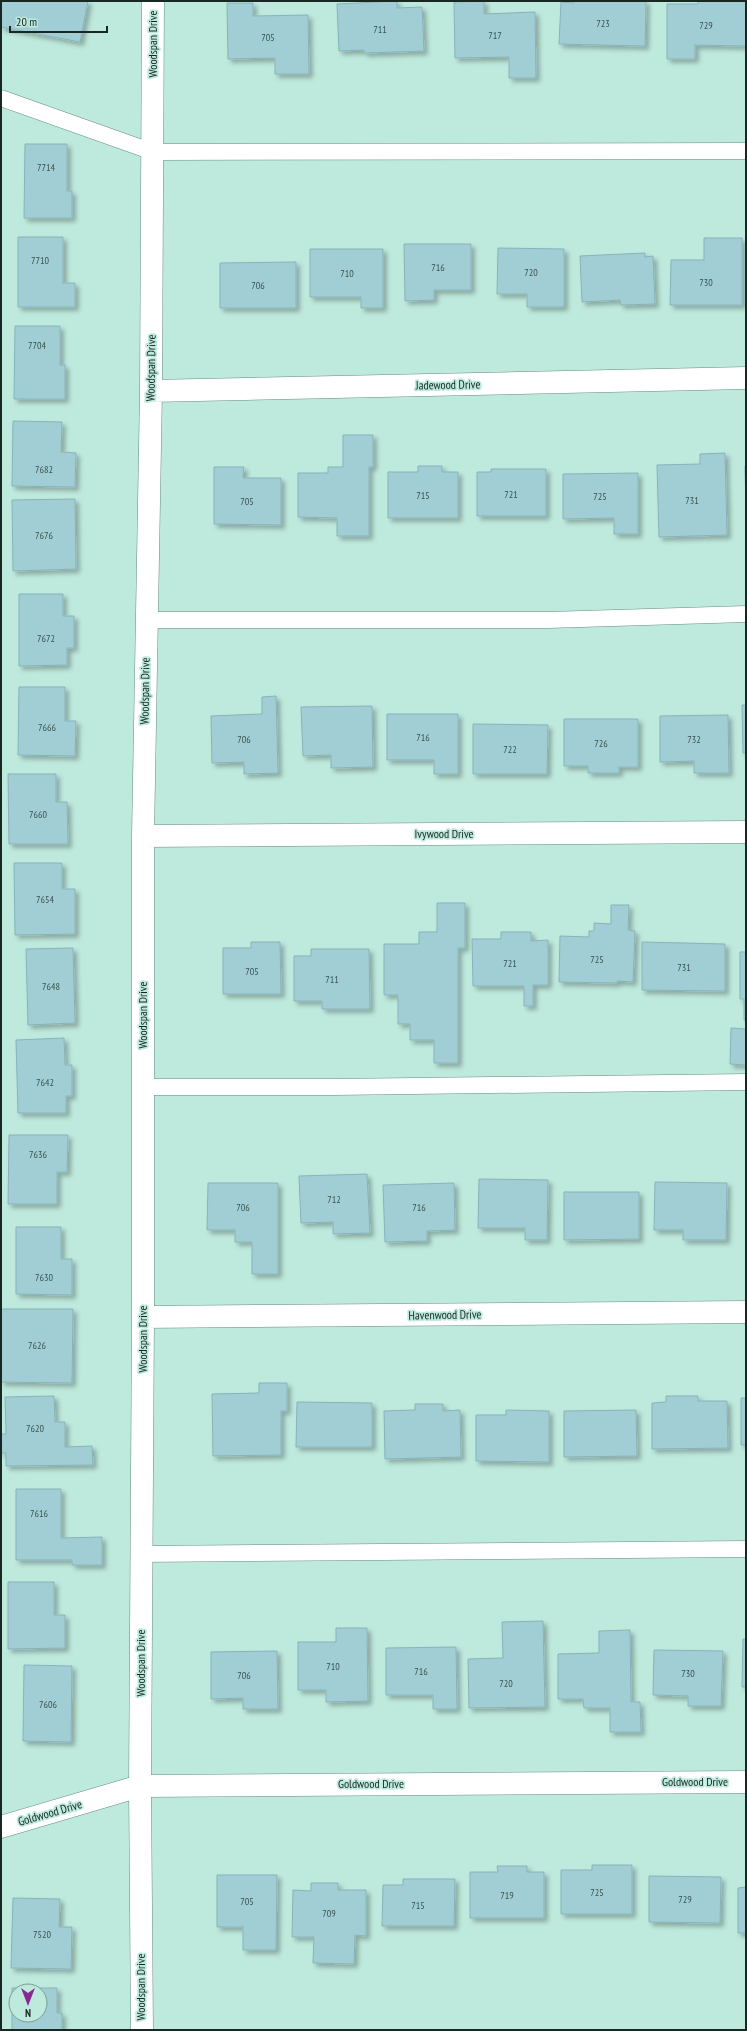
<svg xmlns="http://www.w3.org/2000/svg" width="747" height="2031" font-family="'PT Sans Narrow',sans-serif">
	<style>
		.building { fill: #a1ced4; stroke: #87b3b9; fill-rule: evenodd; filter: url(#shadow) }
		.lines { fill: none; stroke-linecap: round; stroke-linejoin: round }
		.service-casing { stroke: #658d83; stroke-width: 17 }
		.minor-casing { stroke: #658d83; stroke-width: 23 }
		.service { stroke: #fff; stroke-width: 16 }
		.minor { stroke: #fff; stroke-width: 22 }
		.labels { text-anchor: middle; stroke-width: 3.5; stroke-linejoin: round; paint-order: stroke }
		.number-label { font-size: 10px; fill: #3a524f }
		.street-label { font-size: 12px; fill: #172823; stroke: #bee9dd }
	</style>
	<defs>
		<filter id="shadow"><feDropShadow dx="3.5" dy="3.5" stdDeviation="2" flood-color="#0004"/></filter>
	</defs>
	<rect width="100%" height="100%" fill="#bee9dd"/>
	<path class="building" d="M 1,1 L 88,1 L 80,42 L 1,27 Z
		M 397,1 L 397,8 L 422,7 L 424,51 L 364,53 L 364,50 L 339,51 L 337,4 Z
		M 484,1 L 484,14 L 535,12 L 536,78 L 509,78 L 509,57 L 455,58 L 454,2 Z
		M 574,1 L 646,1 L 645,46 L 559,44 L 561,2 L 574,3 Z
		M 698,1 L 746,1 L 746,46 L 695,45 L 695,59 L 667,59 L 667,4 L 698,4 Z
		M 227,3 L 253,3 L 253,16 L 308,15 L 309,74 L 275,74 L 275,58 L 228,59 Z
		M 25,144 L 67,144 L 67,191 L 72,191 L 72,218 L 24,218 Z
		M 18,237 L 63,237 L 63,283 L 75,283 L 75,307 L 18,307 Z
		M 704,238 L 742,238 L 742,305 L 670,305 L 671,260 L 704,260 Z
		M 404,244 L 471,244 L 471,290 L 434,290 L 434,300 L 405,301 Z
		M 498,248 L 564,249 L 564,307 L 527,307 L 527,294 L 497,294 Z
		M 310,249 L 383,249 L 383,308 L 361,308 L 361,297 L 310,297 Z
		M 645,253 L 645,257 L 653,256 L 655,304 L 621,305 L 620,300 L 582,302 L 580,256 Z
		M 296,262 L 296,308 L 220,308 L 220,263 Z
		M 15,326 L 60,326 L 60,365 L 65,365 L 65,399 L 14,399 Z
		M 13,421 L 62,422 L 61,452 L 76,453 L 75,487 L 12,486 Z
		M 343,435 L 373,435 L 373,467 L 369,467 L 369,536 L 337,536 L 337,518 L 298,517 L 298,473 L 328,473 L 328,467 L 343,467 Z
		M 725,453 L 727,535 L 659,537 L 657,465 L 700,464 L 700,454 Z
		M 418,466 L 442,466 L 442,472 L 458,472 L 458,518 L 388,518 L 388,472 L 418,472 Z
		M 745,466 L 746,466 L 746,515 Z
		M 214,467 L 244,467 L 243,478 L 281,478 L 281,525 L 214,524 Z
		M 491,469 L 546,469 L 546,516 L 477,516 L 477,472 L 491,472 Z
		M 638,473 L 638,534 L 614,534 L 614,518 L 563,519 L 563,474 Z
		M 75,499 L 76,569 L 13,571 L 12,500 Z
		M 19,594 L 63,594 L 63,616 L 74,616 L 74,648 L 67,648 L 67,665 L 19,666 Z
		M 19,687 L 65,687 L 65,721 L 76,721 L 75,756 L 18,755 Z
		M 276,696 L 278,773 L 244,774 L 244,762 L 212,763 L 211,716 L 262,714 L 262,697 Z
		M 742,705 L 746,705 L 746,753 L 743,753 Z
		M 372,706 L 373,767 L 331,768 L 331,755 L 303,756 L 301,707 Z
		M 387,714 L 458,714 L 458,774 L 434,774 L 434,760 L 387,760 Z
		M 728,715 L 729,773 L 694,773 L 694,761 L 660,762 L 660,716 Z
		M 564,719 L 638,719 L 638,767 L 619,767 L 619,773 L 588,773 L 588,766 L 564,766 Z
		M 473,724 L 548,725 L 547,774 L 473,774 Z
		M 8,774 L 56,774 L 56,802 L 67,802 L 68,844 L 9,844 Z
		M 14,863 L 62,863 L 62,889 L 75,889 L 75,934 L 15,935 Z
		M 437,903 L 465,903 L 465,948 L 458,948 L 458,1063 L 434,1063 L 434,1040 L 410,1040 L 410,1024 L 398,1024 L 398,995 L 384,995 L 384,944 L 419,944 L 419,932 L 437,932 Z
		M 611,905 L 629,905 L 628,930 L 635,931 L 633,982 L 617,981 L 617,983 L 559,982 L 560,936 L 589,937 L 589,931 L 594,931 L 594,923 L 611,924 Z
		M 501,932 L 531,932 L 531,941 L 548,940 L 548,985 L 533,985 L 533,1006 L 524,1006 L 524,986 L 473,986 L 472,939 L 501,939 Z
		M 251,942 L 280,942 L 281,994 L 223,994 L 223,948 L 251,948 Z
		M 642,942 L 725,944 L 725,991 L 642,990 Z
		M 73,948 L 75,1023 L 28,1025 L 26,949 Z
		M 311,949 L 369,949 L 370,1009 L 322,1009 L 322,1001 L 294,1001 L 294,956 L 311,956 Z
		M 740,952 L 746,952 L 746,1020 L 744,1020 L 744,999 L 740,999 Z
		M 731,1028 L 746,1029 L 746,1065 L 730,1064 Z
		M 64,1038 L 65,1065 L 72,1065 L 72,1096 L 66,1096 L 66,1113 L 18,1113 L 16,1040 Z
		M 9,1135 L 68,1135 L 67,1172 L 57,1172 L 57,1204 L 8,1204 Z
		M 367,1174 L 370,1233 L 333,1234 L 333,1222 L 301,1223 L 299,1176 Z
		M 479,1179 L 548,1180 L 547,1240 L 525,1240 L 525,1228 L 478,1228 Z
		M 655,1182 L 727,1183 L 726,1240 L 683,1240 L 683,1230 L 654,1230 Z
		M 208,1183 L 278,1183 L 278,1274 L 252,1274 L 252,1242 L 235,1242 L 235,1230 L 207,1230 Z
		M 454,1183 L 455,1230 L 427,1231 L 427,1241 L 385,1242 L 383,1185 Z
		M 564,1192 L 639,1192 L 639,1239 L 564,1240 Z
		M 16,1227 L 61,1227 L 61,1259 L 72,1259 L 72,1295 L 16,1294 Z
		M 1,1309 L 73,1309 L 72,1383 L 1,1382 Z
		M 259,1383 L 287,1383 L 287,1411 L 281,1411 L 281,1455 L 213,1456 L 212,1394 L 259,1393 Z
		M 54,1396 L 55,1422 L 65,1422 L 65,1447 L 92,1446 L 93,1465 L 6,1466 L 6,1453 L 1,1453 L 1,1434 L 6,1434 L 5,1397 Z
		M 666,1396 L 698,1396 L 698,1401 L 727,1401 L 728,1448 L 652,1449 L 652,1403 L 666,1402 Z
		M 741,1398 L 746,1398 L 746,1445 L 741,1445 Z
		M 297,1402 L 372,1403 L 372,1447 L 296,1447 Z
		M 415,1404 L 443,1404 L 443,1411 L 460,1410 L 461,1457 L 385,1459 L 384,1411 L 415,1410 Z
		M 506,1410 L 549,1411 L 549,1462 L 476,1461 L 476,1415 L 506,1415 Z
		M 636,1410 L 637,1456 L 564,1457 L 564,1411 Z
		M 16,1489 L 61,1489 L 61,1538 L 102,1537 L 102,1565 L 72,1565 L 72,1560 L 16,1560 Z
		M 8,1582 L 54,1582 L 54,1615 L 65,1615 L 65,1648 L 8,1649 Z
		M 543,1621 L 545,1707 L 469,1708 L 468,1659 L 503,1658 L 502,1622 Z
		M 336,1628 L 367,1628 L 368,1701 L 326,1702 L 326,1690 L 298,1690 L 298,1642 L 336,1642 Z
		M 630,1630 L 631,1702 L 640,1702 L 641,1732 L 610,1732 L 610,1708 L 584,1708 L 583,1699 L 558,1699 L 558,1654 L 599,1653 L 599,1631 Z
		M 743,1639 L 746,1639 L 746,1687 L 742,1687 Z
		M 456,1647 L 457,1709 L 433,1709 L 433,1695 L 386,1695 L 386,1648 Z
		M 654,1650 L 723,1651 L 721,1706 L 688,1706 L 688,1696 L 653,1695 Z
		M 277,1651 L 278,1709 L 243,1709 L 243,1698 L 211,1699 L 211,1652 Z
		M 24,1665 L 72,1666 L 71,1742 L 23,1741 Z
		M 592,1865 L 632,1865 L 632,1914 L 561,1914 L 561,1870 L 592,1870 Z
		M 497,1866 L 527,1866 L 527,1872 L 544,1872 L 544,1918 L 470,1918 L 470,1872 L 498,1872 Z
		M 217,1875 L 277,1875 L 276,1950 L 243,1950 L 243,1927 L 217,1927 Z
		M 649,1876 L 721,1877 L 720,1923 L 649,1922 Z
		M 403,1879 L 455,1879 L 454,1926 L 382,1926 L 383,1885 L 403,1885 Z
		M 311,1883 L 338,1883 L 338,1890 L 366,1890 L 366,1936 L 355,1935 L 354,1964 L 313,1963 L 314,1937 L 292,1937 L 293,1890 L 311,1891 Z
		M 746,1887 L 746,1933 L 738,1933 L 738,1888 Z
		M 13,1898 L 60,1899 L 59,1927 L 72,1927 L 71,1969 L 11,1968 Z
		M 12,1988 L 57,1988 L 57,2013 L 62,2013 L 62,2030 L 12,2030 ZM 16,1991 L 40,1991 L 40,2015 L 16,2015 Z"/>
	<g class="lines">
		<g class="service-casing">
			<path id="service" d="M 1,98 L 153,152 L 746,151
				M 147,620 L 548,620 L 746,614
				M 143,1087 L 335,1087 L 746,1082
				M 142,1554 L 746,1549"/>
		</g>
		<g class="minor-casing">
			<path id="minor" d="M 151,391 L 746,378
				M 143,836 L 746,832
				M 143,1317 L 746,1312
				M 1,1827 L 140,1786 L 746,1782
				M 142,2030 L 140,1786 L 143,1317 L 143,836 L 151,391 L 153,1"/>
		</g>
		<use href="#service" class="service"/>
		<use href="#minor" class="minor"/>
	</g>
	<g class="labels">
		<g class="number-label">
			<text x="603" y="27">723</text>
			<text x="706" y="29">729</text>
			<text x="380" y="33">711</text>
			<text x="495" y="39">717</text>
			<text x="268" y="41">705</text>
			<text x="46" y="171">7714</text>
			<text x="40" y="264">7710</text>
			<text x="438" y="271">716</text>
			<text x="531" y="276">720</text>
			<text x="347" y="277">710</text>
			<text x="706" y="286">730</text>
			<text x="258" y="289">706</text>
			<text x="37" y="349">7704</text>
			<text x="44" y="473">7682</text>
			<text x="511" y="498">721</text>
			<text x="423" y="499">715</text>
			<text x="600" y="500">725</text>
			<text x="692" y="504">731</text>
			<text x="247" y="505">705</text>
			<text x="44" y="539">7676</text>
			<text x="46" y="642">7672</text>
			<text x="47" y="731">7666</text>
			<text x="423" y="741">716</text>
			<text x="244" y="743">706</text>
			<text x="694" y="743">732</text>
			<text x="601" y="747">726</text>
			<text x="510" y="753">722</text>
			<text x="38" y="818">7660</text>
			<text x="45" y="903">7654</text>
			<text x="597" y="963">725</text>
			<text x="510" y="967">721</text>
			<text x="684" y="971">731</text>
			<text x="252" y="975">705</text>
			<text x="332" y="983">711</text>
			<text x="51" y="990">7648</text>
			<text x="45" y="1086">7642</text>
			<text x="38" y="1158">7636</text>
			<text x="334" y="1203">712</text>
			<text x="243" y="1211">706</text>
			<text x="419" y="1211">716</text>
			<text x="44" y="1281">7630</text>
			<text x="37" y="1349">7626</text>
			<text x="35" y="1432">7620</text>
			<text x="39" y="1517">7616</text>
			<text x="333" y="1670">710</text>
			<text x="421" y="1675">716</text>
			<text x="688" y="1677">730</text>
			<text x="244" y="1679">706</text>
			<text x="506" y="1687">720</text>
			<text x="48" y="1708">7606</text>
			<text x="597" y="1896">725</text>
			<text x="507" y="1899">719</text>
			<text x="685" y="1903">729</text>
			<text x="247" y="1905">705</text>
			<text x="418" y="1909">715</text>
			<text x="329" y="1917">709</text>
			<text x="42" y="1938">7520</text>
		</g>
		<g class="street-label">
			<text transform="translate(153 44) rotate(-90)" y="4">Woodspan Drive</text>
			<text transform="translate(151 368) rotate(-89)" y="4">Woodspan Drive</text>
			<text transform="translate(448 385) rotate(-1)" y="4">Jadewood Drive</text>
			<text transform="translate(145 691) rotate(-89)" y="4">Woodspan Drive</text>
			<text x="444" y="838">Ivywood Drive</text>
			<text transform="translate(143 1015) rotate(-90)" y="4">Woodspan Drive</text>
			<text transform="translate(445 1315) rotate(-1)" y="4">Havenwood Drive</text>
			<text transform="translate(143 1339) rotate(-90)" y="4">Woodspan Drive</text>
			<text transform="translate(141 1663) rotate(-90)" y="4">Woodspan Drive</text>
			<text x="695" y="1786">Goldwood Drive</text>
			<text x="371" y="1788">Goldwood Drive</text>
			<text transform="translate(50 1813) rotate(-16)" y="4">Goldwood Drive</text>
			<text transform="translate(141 1987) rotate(-90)" y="4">Woodspan Drive</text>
		</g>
	</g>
	<rect width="747" height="2031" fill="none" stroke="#172823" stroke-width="4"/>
	<g transform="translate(28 2003) rotate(180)"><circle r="19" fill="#bee9dd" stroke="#7b9c93"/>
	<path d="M0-3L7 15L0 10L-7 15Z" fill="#892891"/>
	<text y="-6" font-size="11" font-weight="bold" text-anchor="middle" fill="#172823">N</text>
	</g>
	<path d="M10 26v6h97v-6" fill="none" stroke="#172823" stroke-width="2"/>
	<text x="16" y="26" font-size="12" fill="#172823" stroke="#bee9dd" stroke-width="3" paint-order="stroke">20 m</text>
</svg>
